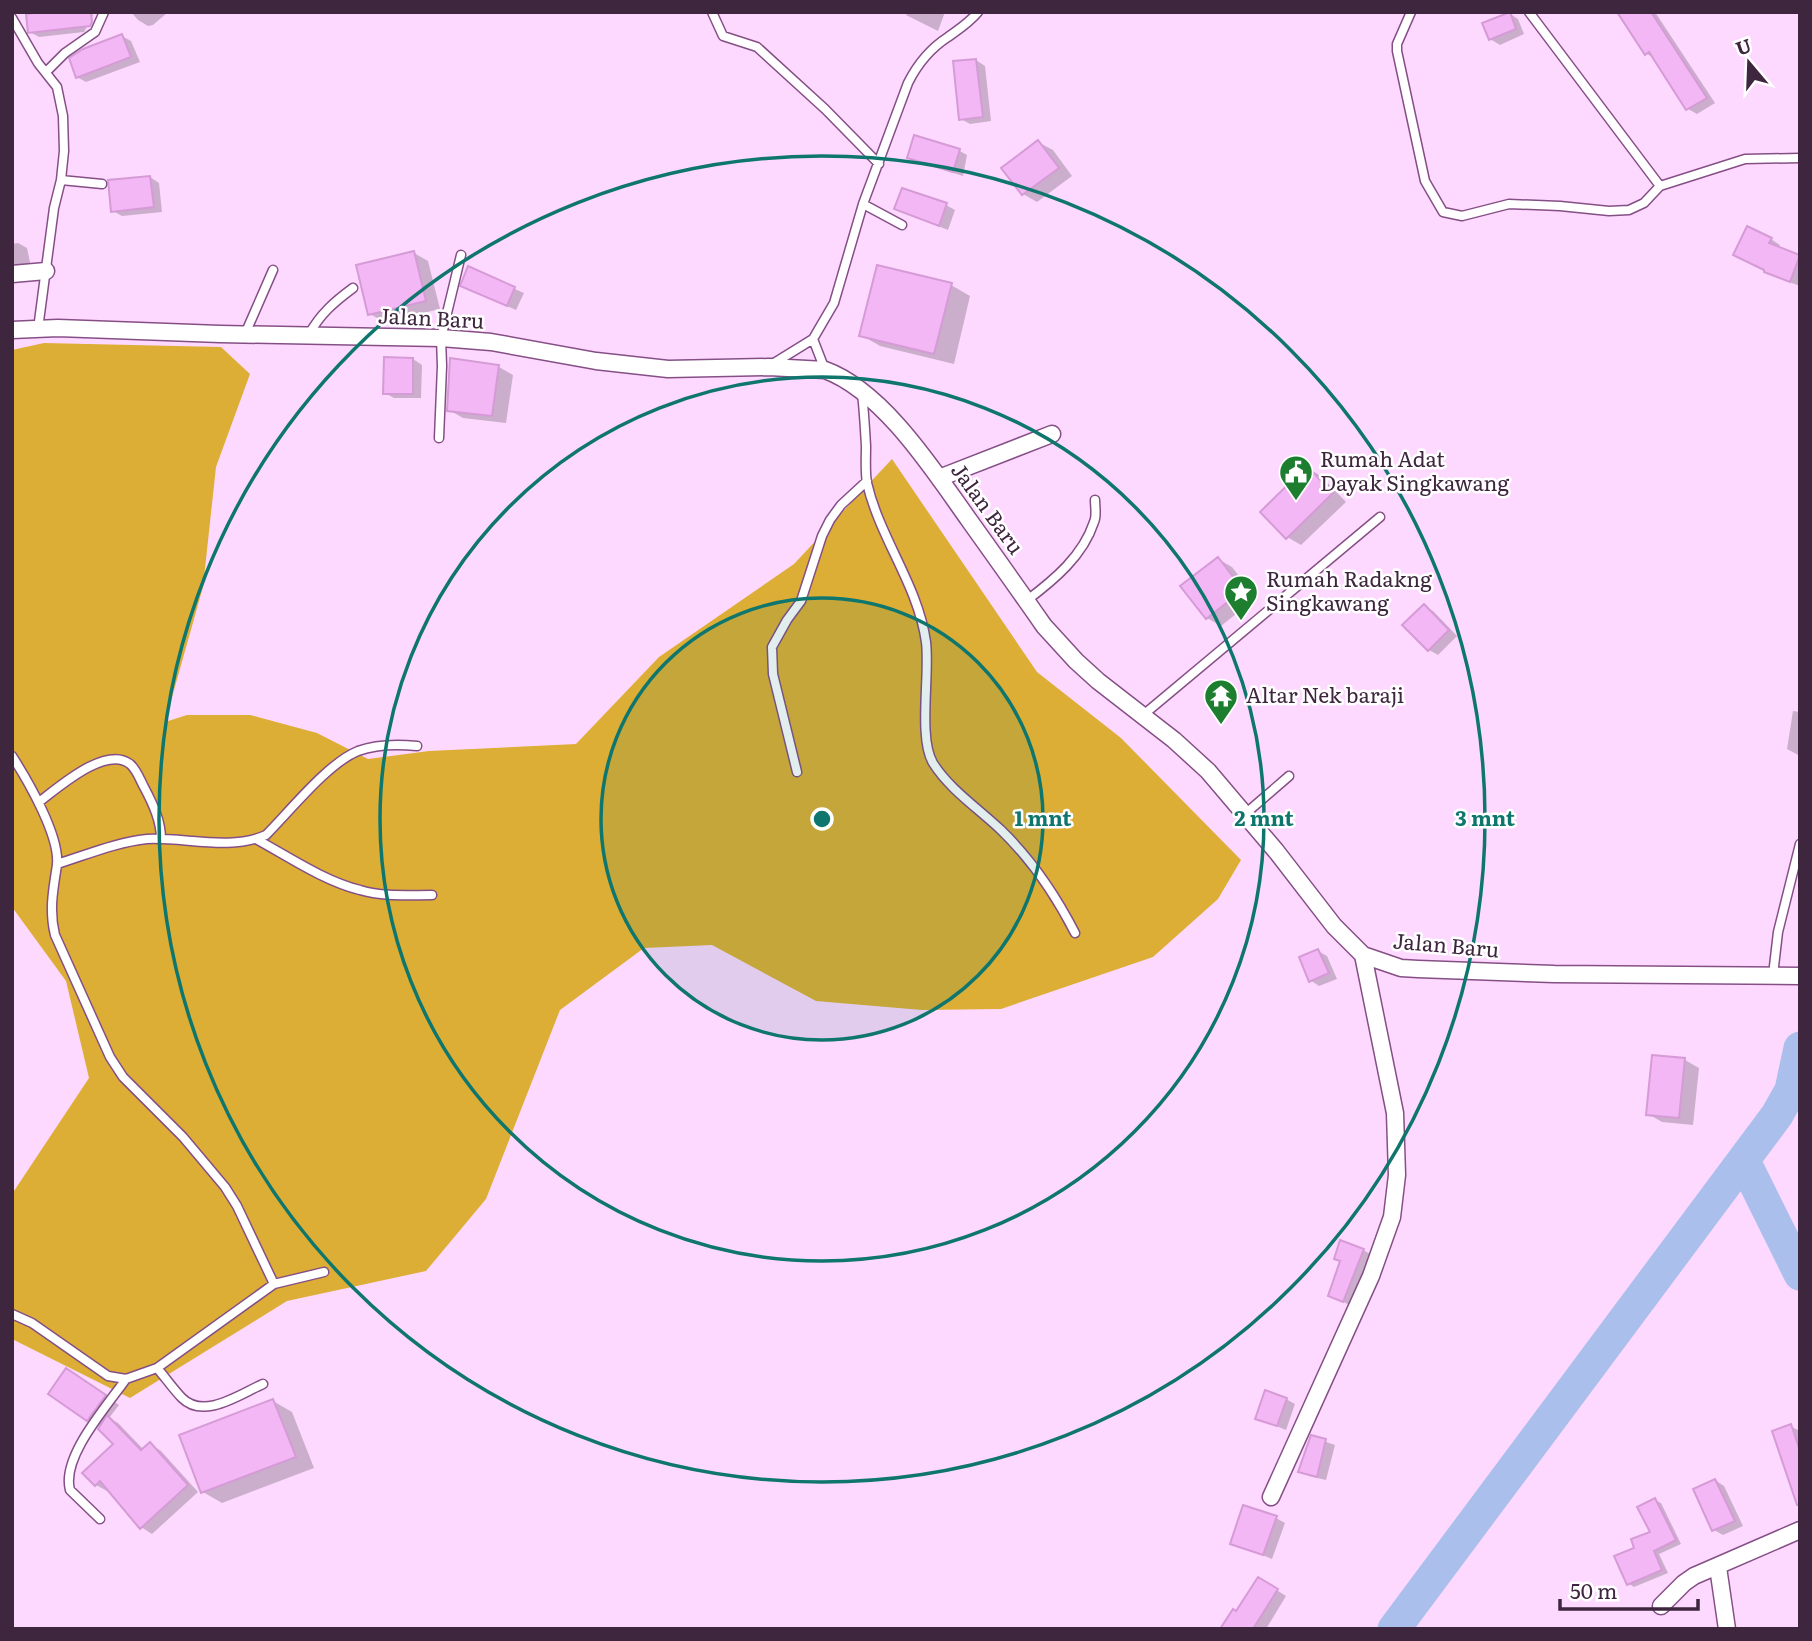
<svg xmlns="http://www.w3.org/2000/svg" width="1812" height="1641" font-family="Literata,serif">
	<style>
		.green { fill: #ddae35 }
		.shadow { fill: #0003 }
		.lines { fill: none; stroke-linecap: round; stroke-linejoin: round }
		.river { stroke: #abbfec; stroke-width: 33 }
		.building { fill: #f4b7f5; stroke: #d59bd6; stroke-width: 2 }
		.service-casing { stroke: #854f86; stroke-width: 11 }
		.minor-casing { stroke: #854f86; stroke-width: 19 }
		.service { stroke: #fff; stroke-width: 8 }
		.minor { stroke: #fff; stroke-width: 16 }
		.ring { fill: none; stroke: #0f766e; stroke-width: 3.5 }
		.labels { text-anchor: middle; stroke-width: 5; stroke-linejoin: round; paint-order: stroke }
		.street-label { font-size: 21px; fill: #3e263e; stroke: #fff }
		.poi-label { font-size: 21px; fill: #3e263e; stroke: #fff; text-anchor: start }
		.centre { fill: #0f766e; stroke: #fff; stroke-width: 3.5 }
		.ring-label { font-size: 21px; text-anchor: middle; font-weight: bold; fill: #0f766e; stroke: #fff; stroke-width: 5; stroke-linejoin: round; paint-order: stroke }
	</style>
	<rect width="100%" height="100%" fill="#fed9ff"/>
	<path class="green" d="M 44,343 L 221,347 L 250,374 L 216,467 L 203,587 L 165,722 L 187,715 L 250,715 L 317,733 L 368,759 L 429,751 L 576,744 L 659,657 L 794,564 L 892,459 L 1037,672 L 1121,738 L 1241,860 L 1218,899 L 1153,957 L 1001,1009 L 922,1010 L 816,1001 L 712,945 L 644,948 L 560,1010 L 486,1199 L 426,1271 L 287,1301 L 130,1398 L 12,1339 L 12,1194 L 89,1078 L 66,981 L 12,907 L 12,350 Z"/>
	<path class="shadow" d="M 89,12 L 93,15 L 84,32 L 39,37 L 30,32 Z
		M 131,12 L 168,12 L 153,25 L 148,26 L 138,20 Z
		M 907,12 L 945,12 L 938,31 L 906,15 Z
		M 1630,12 L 1655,12 L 1715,103 L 1697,114 L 1688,109 L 1655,59 L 1646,53 Z
		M 1509,13 L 1518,19 L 1524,34 L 1500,45 L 1490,39 Z
		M 122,36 L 131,41 L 140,62 L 86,82 L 77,77 Z
		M 976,60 L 985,66 L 991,121 L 970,124 L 961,119 Z
		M 1038,142 L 1053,150 L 1072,176 L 1037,202 L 1023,194 Z
		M 958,150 L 967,155 L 963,176 L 918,162 L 909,157 Z
		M 150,177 L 159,183 L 162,212 L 122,216 L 113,211 Z
		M 946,205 L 955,210 L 948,230 L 905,213 Z
		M 1771,239 L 1780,245 L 1778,248 L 1800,257 L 1800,286 L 1775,277 L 1744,259 Z
		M 18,243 L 27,248 L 31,267 L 12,274 L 12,244 Z
		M 414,253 L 428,261 L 440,309 L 384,322 L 370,314 Z
		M 469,269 L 524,293 L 516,310 L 471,291 Z
		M 951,285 L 970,296 L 954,364 L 880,346 L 861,335 Z
		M 413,359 L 422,365 L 421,398 L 394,398 L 385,393 Z
		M 499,367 L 513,375 L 506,423 L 463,418 L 449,410 Z
		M 1307,468 L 1321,476 L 1346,502 L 1301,545 L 1287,537 Z
		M 1218,559 L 1232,567 L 1256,598 L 1221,626 L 1207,618 Z
		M 1424,606 L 1433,611 L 1457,636 L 1438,655 L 1429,650 Z
		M 1793,711 L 1800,712 L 1800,756 L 1787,749 Z
		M 1318,951 L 1327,956 L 1337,979 L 1319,986 L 1310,980 Z
		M 1685,1060 L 1699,1068 L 1693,1125 L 1662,1122 L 1648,1114 Z
		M 1363,1250 L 1372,1255 L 1352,1306 L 1330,1296 L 1342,1262 Z
		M 81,1379 L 119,1405 L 109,1418 L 118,1423 L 144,1450 L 150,1444 L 161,1451 L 198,1492 L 152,1534 L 141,1527 L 109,1489 L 107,1491 L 96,1485 L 116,1444 L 101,1427 L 50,1394 Z
		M 1286,1399 L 1295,1404 L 1286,1430 L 1257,1418 Z
		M 273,1401 L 292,1412 L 314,1468 L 222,1503 L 203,1492 Z
		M 1790,1426 L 1800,1431 L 1800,1504 Z
		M 1312,1437 L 1335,1445 L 1326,1480 L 1309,1476 L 1300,1471 Z
		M 1715,1480 L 1724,1486 L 1743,1526 L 1723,1535 L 1714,1530 Z
		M 1655,1500 L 1661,1503 L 1681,1544 L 1659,1554 L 1668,1573 L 1634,1587 L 1628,1583 L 1637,1549 L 1652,1533 Z
		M 1276,1518 L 1285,1523 L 1272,1559 L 1232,1543 Z
		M 1259,1579 L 1286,1596 L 1266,1629 L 1222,1629 L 1237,1613 Z"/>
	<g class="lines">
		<path class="river" d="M 1746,1165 L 1800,1274
			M 1394,1629 L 1777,1115 L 1791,1090 L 1800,1048"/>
	</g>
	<path class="building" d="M 42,12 L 91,12 L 92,22 L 90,26 L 28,33 L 26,14 Z
		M 1510,12 L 1516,29 L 1489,40 L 1482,23 Z
		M 1617,12 L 1651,12 L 1707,98 L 1686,110 L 1649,52 L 1645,55 Z
		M 122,34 L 131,57 L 76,78 L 69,58 L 83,49 Z
		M 976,59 L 983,117 L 959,120 L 953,61 Z
		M 914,135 L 960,149 L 953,172 L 907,158 Z
		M 1038,140 L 1059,168 L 1022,195 L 1001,168 Z
		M 150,176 L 154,207 L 111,212 L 108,180 Z
		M 902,188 L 947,203 L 939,226 L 894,209 Z
		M 1747,226 L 1772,238 L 1769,243 L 1800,255 L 1790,282 L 1764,272 L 1764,270 L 1733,255 Z
		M 414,251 L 426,301 L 368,315 L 356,265 Z
		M 877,265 L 952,283 L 934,354 L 859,336 Z
		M 468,266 L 515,287 L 507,306 L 460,286 Z
		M 384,357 L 413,358 L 413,394 L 383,394 Z
		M 450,358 L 499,365 L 492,416 L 447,411 Z
		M 1307,466 L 1333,493 L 1286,539 L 1260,512 Z
		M 1218,557 L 1243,590 L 1206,619 L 1180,586 Z
		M 1424,604 L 1449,630 L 1428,651 L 1402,625 Z
		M 1318,949 L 1329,973 L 1309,982 L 1299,957 Z
		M 1652,1055 L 1685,1058 L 1679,1118 L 1646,1115 Z
		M 1340,1240 L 1364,1249 L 1343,1302 L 1328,1296 L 1340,1261 L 1334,1259 Z
		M 66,1368 L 106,1395 L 87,1421 L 48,1394 Z
		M 1265,1390 L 1287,1398 L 1277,1426 L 1255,1419 Z
		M 273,1399 L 296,1457 L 201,1493 L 179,1435 Z
		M 107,1415 L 141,1450 L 150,1442 L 188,1485 L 140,1529 L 100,1481 L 95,1486 L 82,1473 L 113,1444 L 98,1429 Z
		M 1791,1424 L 1800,1451 L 1800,1505 L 1797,1505 L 1772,1431 Z
		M 1311,1435 L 1326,1439 L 1317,1477 L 1298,1472 Z
		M 1715,1479 L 1735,1521 L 1712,1531 L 1693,1489 Z
		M 1655,1498 L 1676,1540 L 1654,1551 L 1662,1570 L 1627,1585 L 1614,1556 L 1634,1548 L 1631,1539 L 1650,1532 L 1637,1507 Z
		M 1243,1505 L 1277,1516 L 1263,1555 L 1230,1544 Z
		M 1258,1577 L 1278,1589 L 1253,1629 L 1220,1629 L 1233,1609 L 1236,1611 Z"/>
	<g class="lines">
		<g class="service-casing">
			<path id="service" d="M 712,12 L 723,36 L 757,47 L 825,109 L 879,164
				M 1411,12 L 1397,44 L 1397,51 L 1425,181 L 1443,212 L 1462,216 L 1509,204 L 1560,206 L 1609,211 L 1629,210 L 1644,203 L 1660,186 L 1745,159 L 1800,158
				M 1529,12 L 1660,186
				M 12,18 L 38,63 L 57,87 L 63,116 L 64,151 L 61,180 L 54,208 L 38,329
				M 46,72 L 65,53 L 95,32 L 104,12
				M 61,180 L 102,184
				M 863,204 L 902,225
				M 245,334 L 273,270
				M 308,336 C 320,314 334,302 353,288
				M 771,365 L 813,339
				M 825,370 L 813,339 L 834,303 L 863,204 L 908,83 C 917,65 931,48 948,37 C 959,29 969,23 978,12
				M 862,393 C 864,411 865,428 866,446 C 866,458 865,472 867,483 C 880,539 918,585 926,642 C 930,675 918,738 933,763 C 949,789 979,809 1001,830 C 1033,861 1055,894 1075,933
				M 439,438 L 442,366 L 441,338 L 461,255
				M 1026,601 C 1054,580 1083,556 1094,522 C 1097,516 1095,507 1095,500
				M 1142,716 L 1380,517
				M 12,756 C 28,781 60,836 57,865 C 53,890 49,911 55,935 L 110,1057 L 123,1077 L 183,1137 L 225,1187 L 237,1206 L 274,1284
				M 797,772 L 773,674 L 772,647 L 787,620 L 801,601 L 822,536 L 830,520 L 841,505 L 867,481
				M 39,802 C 59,787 106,745 130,764 C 137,770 140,780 144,787 C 153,804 161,821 161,839
				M 1245,814 L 1289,776
				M 256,839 C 289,857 324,881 360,890 C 383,897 408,895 432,895
				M 57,864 C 86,855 117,842 147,839 C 185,837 230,851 266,835 C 290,811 328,763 358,751 C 377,744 398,744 417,746
				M 1773,975 L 1778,932 L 1800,844
				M 12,1314 L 32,1323 L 108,1376 L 126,1379 L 157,1368 L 274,1284 L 324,1272
				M 157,1368 C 165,1377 173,1389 182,1398 C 204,1420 240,1394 263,1384
				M 100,1519 L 70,1490 C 61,1457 107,1406 126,1379"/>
		</g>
		<g class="minor-casing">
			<path id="minor" d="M 12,274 L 46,271
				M 12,330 L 58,328 L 220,334 L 441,338 L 491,342 L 596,361 L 668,369 L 769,367 L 825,370 C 883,391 934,471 969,520 C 994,555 1019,590 1044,626 L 1076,661 L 1098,681 L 1174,740 L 1208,771 L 1276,851 L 1334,926 L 1363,955 L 1401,968 L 1418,969 L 1554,974 L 1800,976
				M 939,478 L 1052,434
				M 1271,1497 L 1371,1276 L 1392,1217 L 1397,1175 L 1395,1113 L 1363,955
				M 1718,1567 L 1727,1629
				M 1661,1606 L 1684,1583 L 1694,1576 L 1800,1530"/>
		</g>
		<use href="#service" class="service"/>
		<use href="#minor" class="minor"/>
	</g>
	<circle cx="822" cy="819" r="221" fill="#0f766e" fill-opacity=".12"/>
	<g class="ring">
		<circle cx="822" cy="819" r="221"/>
		<circle cx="822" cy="819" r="442"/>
		<circle cx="822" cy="819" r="663"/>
	</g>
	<defs>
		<g id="civic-pin" transform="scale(1.75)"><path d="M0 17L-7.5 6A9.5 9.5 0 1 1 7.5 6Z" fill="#1d7e30" stroke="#fff"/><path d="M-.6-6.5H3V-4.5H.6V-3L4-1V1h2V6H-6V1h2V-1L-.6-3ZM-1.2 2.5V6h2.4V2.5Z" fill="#fff"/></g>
		<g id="sight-pin" transform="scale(1.75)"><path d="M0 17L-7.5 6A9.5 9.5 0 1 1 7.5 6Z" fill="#1d7e30" stroke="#fff"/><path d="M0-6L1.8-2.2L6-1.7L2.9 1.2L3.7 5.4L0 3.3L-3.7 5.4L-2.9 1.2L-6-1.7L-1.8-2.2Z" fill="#fff"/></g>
		<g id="temple-pin" transform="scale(1.75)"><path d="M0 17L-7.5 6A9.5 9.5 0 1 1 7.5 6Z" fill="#1d7e30" stroke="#fff"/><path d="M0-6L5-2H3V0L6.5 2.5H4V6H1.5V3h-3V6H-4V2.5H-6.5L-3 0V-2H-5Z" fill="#fff"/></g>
	</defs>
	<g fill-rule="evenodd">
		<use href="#civic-pin" x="1296" y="472"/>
		<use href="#sight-pin" x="1241" y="592"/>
		<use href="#temple-pin" x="1221" y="696"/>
	</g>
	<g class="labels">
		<g class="street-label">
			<text transform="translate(431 319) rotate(3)" y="7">Jalan Baru</text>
			<text transform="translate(987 509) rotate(54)" y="7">Jalan Baru</text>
			<text transform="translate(1446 946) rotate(5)" y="7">Jalan Baru</text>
		</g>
		<g class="poi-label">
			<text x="1320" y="467">Rumah Adat<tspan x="1320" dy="24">Dayak Singkawang</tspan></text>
			<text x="1266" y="587">Rumah Radakng<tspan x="1266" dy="24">Singkawang</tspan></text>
			<text x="1246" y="703">Altar Nek baraji</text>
		</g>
	</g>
	<circle cx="822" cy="819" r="10" class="centre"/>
	<g class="ring-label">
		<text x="1043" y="826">1 mnt</text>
		<text x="1264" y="826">2 mnt</text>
		<text x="1485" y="826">3 mnt</text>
	</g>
	<rect width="1812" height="1641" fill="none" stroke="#3e263e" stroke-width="28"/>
	<g transform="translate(1749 63) rotate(341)" stroke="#ffffff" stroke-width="5" paint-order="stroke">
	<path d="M0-5L12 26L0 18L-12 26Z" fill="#3e263e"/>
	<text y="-10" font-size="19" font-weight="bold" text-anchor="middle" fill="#3e263e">U</text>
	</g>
	<path d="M1560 1599v10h138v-10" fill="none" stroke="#3e263e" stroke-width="3.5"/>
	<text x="1570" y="1599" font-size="21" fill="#3e263e" stroke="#ffffff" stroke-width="5" paint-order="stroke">50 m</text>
</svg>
